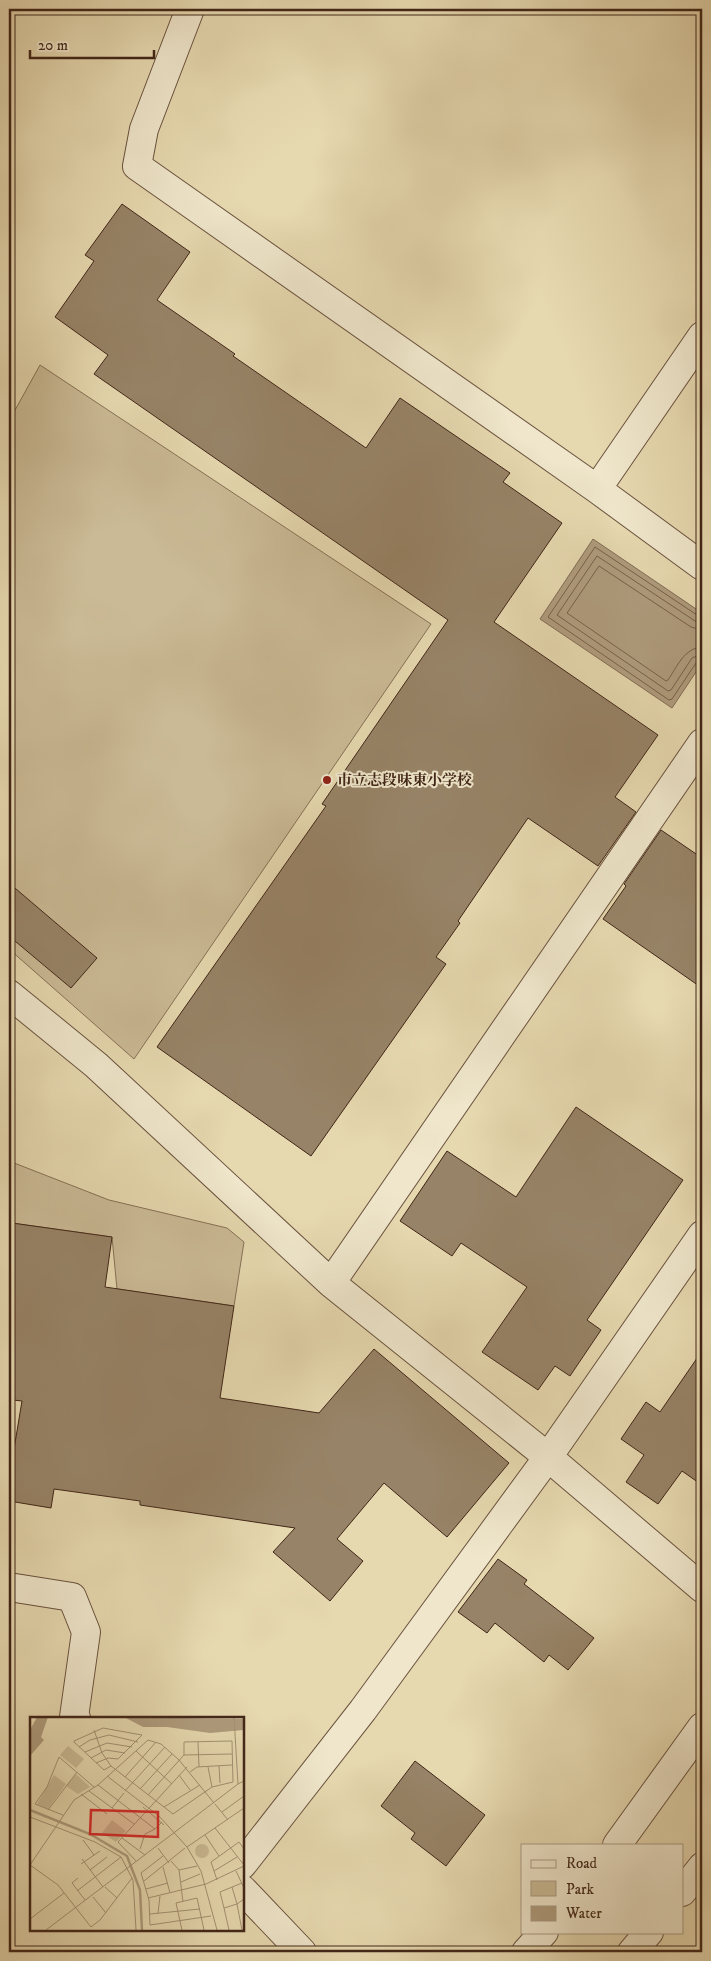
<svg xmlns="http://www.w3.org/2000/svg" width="711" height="1961" font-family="'IM FELL DW Pica','Noto Serif JP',serif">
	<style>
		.green { fill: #caba95; stroke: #867056 }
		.water { fill: #ae9b7c; stroke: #826c54 }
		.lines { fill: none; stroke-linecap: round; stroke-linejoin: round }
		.shore { stroke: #78604a; stroke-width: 1 }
		.building { fill: #978367; stroke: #412618 }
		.minor-casing { stroke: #6a523e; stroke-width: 30 }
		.minor { stroke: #efe6cb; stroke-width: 28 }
		.poi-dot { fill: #8f2418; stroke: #efe6cb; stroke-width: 2 }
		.labels { text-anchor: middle; stroke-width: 4; stroke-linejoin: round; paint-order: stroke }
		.poi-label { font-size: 15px; font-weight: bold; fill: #412618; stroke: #efe6cb; text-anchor: start }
		.inset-river { fill: none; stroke: #ae9b7c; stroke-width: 2.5 }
		.inset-road { fill: none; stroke: #a49173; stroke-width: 1 }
		.view { fill: #d62828; fill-opacity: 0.15; stroke: #d62828; stroke-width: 2.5 }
		.inset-edge { fill: none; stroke: #412618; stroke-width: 2.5 }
	</style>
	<rect width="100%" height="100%" fill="#e6d8af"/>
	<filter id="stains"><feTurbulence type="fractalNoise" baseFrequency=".004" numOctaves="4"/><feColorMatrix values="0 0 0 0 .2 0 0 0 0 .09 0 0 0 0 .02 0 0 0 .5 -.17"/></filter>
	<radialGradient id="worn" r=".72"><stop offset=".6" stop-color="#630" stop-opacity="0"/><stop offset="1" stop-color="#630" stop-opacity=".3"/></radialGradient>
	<path class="green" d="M 40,365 L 431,624 L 134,1059 L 9,949 L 9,421 Z
		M 9,1161 L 109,1200 L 227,1228 L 244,1242 L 234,1306 L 117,1289 L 112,1237 L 12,1223 L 9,1237 Z"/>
	<path class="water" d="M 593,539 L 702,613 L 702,663 L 672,708 L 540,619 Z"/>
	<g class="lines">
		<path class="shore" d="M 702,616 L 697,615 L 595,547 L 548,617 L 669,700 L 672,699 L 696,663 L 702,661
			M 702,623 L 695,621 L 597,556 L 557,615 L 668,691 L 671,690 L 692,658 L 702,654
			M 702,630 L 691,627 L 599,566 L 567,613 L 666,681 L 668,680 C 677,667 684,648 702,647"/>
	</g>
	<path class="building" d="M 122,204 L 190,252 L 157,300 L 235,354 L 233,356 L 366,448 L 400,398 L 510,473 L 503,482 L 562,523 L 494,622 L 658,735 L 615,797 L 636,812 L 598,866 L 528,818 L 458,921 L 460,923 L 436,957 L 446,964 L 311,1156 L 157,1047 L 326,806 L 322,804 L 448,620 L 94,374 L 108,355 L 55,317 L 94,261 L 85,255 Z
		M 661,830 L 702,858 L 702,988 L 603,919 L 626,886 L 624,884 Z
		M 9,883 L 97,958 L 71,988 L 9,936 Z
		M 576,1107 L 683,1180 L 587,1320 L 601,1330 L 570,1376 L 555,1366 L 538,1390 L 482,1352 L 527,1287 L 461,1243 L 452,1256 L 400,1221 L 447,1151 L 516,1197 Z
		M 12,1223 L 112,1237 L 105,1287 L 234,1306 L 220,1398 L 319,1413 L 374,1349 L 509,1463 L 447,1537 L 384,1483 L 337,1539 L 363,1561 L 330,1601 L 273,1552 L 295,1528 L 140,1505 L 140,1501 L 54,1489 L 51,1508 L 9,1501 L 9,1479 L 22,1401 L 13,1400 L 14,1388 L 9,1387 L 9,1247 Z
		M 702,1351 L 702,1485 L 682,1471 L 658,1504 L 626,1482 L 644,1455 L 621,1439 L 646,1402 L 660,1412 Z
		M 498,1559 L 527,1580 L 524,1584 L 594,1638 L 568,1670 L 549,1655 L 544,1662 L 495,1623 L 487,1633 L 458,1612 Z
		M 415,1761 L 485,1815 L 446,1866 L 411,1839 L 415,1833 L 381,1806 Z"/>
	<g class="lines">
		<g class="minor-casing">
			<path id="minor" d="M 190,9 L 144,129 L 137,166 L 597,489 L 702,566
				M 597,489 L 702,336
				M 9,994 L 96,1065 L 331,1283 L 548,1457 L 702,1588
				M 331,1283 L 702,743
				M 9,1587 L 72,1597 L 86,1632 L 74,1717 L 76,1718
				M 617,1845 L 702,1727
				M 242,1865 L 363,1710 L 548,1457 L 702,1235
				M 242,1889 L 302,1952
				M 682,1892 L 702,1867
				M 526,1952 L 544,1932
				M 632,1952 L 649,1932"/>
		</g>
		<use href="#minor" class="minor"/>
	</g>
	<circle class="poi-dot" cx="327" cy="780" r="5"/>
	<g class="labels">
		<g class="poi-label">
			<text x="337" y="785">市立志段味東小学校</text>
		</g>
	</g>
	<g transform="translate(30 1717)">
		<rect width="214" height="214" fill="#e6d8af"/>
		<path d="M 38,29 L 54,42 L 46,51 L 30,38 ZM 46,57 L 60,70 L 48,77 L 36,69 ZM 24,58 L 36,67 L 18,92 L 7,87 ZM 82,103 L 96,114 L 86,125 L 72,116 ZM165 134a7 7 0 1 1 14 0a7 7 0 1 1-14 0Z" fill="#caba95"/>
		<path d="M 7,0 L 18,0 L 11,20 L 14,23 L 0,39 L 0,13 ZM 94,0 L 214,2 L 214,13 L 180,16 L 137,10 L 113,10 Z" fill="#ae9b7c"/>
		<path class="inset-river" d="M 0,93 L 60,117 L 97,139 L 110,173 L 112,213"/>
		<path class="inset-road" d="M 204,0 L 208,67 L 214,64M 64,13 L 72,36 L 81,49 L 134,90 L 170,68M 168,25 L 169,50M 49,30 L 60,23 L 79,18 L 108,25M 106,34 L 142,67M 55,35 L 77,26 L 102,30M 154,38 L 202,37M 61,41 L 76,33 L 95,36M 66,46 L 78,41 L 88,42 L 112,18 L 73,11 L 44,24 L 44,25 L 74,53 L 81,49M 189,49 L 190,66M 178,50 L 182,70M 160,55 L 167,50 L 202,48M 149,58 L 160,73M 77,59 L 129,99 L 157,130 L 171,154 L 187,213M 95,60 L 126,25M 68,68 L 125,112 L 132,105M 110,72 L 142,37M 59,74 L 104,107M 95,74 L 135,30M 51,77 L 77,97M 118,78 L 154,38 L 154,25 L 202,24 L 203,65 L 182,70 L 143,97 L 134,90M 185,87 L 198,103M 113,90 L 134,108M 82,91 L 94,76M 18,93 L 47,55M 192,95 L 214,79M 33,98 L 5,87 L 17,70 L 29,40 L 64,70M 0,100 L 65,125 L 91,140 L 103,163 L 106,213M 185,111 L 214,148M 175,118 L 189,139M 92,121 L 115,138M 53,123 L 64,138M 157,130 L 214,91M 128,131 L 139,146M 110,132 L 115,117 L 125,112M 133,139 L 111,156 L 119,183 L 120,208 L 181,199M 52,142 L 73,170M 106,144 L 88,125 L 157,50M 141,144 L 149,153 L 153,185M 51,147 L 70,134M 133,150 L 140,176M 60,153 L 77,140M 149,153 L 167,149M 184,154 L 207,140M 206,154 L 214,171M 48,161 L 42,166 L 55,183M 102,161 L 70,203 L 61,210 L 28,168 L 0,148 L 44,83 L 68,68 L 118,23 L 131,27 L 149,43 L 184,86M 187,163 L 181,145 L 209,125 L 214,132M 114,164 L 155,131M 151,165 L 170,157M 75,170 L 87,181M 202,170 L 207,187 L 214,182M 116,172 L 138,166M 47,174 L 91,140M 63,180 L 76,196M 118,181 L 176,167 L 214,149M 194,191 L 190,175 L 212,166M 128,196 L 130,179M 120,197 L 170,192M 0,202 L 34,176M 16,213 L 208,67M 152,213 L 146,186 L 167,181 L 174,213M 199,213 L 194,191 L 207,187 L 212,213"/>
		<path class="view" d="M 61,93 L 128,95 L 128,120 L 60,117 Z"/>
		<rect width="214" height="214" class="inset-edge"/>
	</g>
	<rect width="711" height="1961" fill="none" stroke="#e6d8af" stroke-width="30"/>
	<rect x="10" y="10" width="691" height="1941" fill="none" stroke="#412618" stroke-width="2.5"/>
	<rect x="15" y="15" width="681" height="1931" fill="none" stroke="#412618"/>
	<rect x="521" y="1844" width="162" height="90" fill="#efe6cb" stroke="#a99983"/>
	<rect x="531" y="1860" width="25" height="8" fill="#efe6cb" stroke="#a99983"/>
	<text x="566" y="1868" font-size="15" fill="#412618">Road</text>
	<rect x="531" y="1881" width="25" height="15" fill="#caba95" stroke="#a99983"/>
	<text x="566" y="1894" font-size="15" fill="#412618">Park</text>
	<rect x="531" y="1906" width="25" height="15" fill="#ae9b7c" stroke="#a99983"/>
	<text x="566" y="1918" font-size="15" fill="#412618">Water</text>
	<path d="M30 50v8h124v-8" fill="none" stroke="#412618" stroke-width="2.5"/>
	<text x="38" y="50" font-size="15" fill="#412618" stroke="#efe6cb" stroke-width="4" paint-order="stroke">20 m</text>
	<rect width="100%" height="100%" filter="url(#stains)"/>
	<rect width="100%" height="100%" fill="url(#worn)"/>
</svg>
